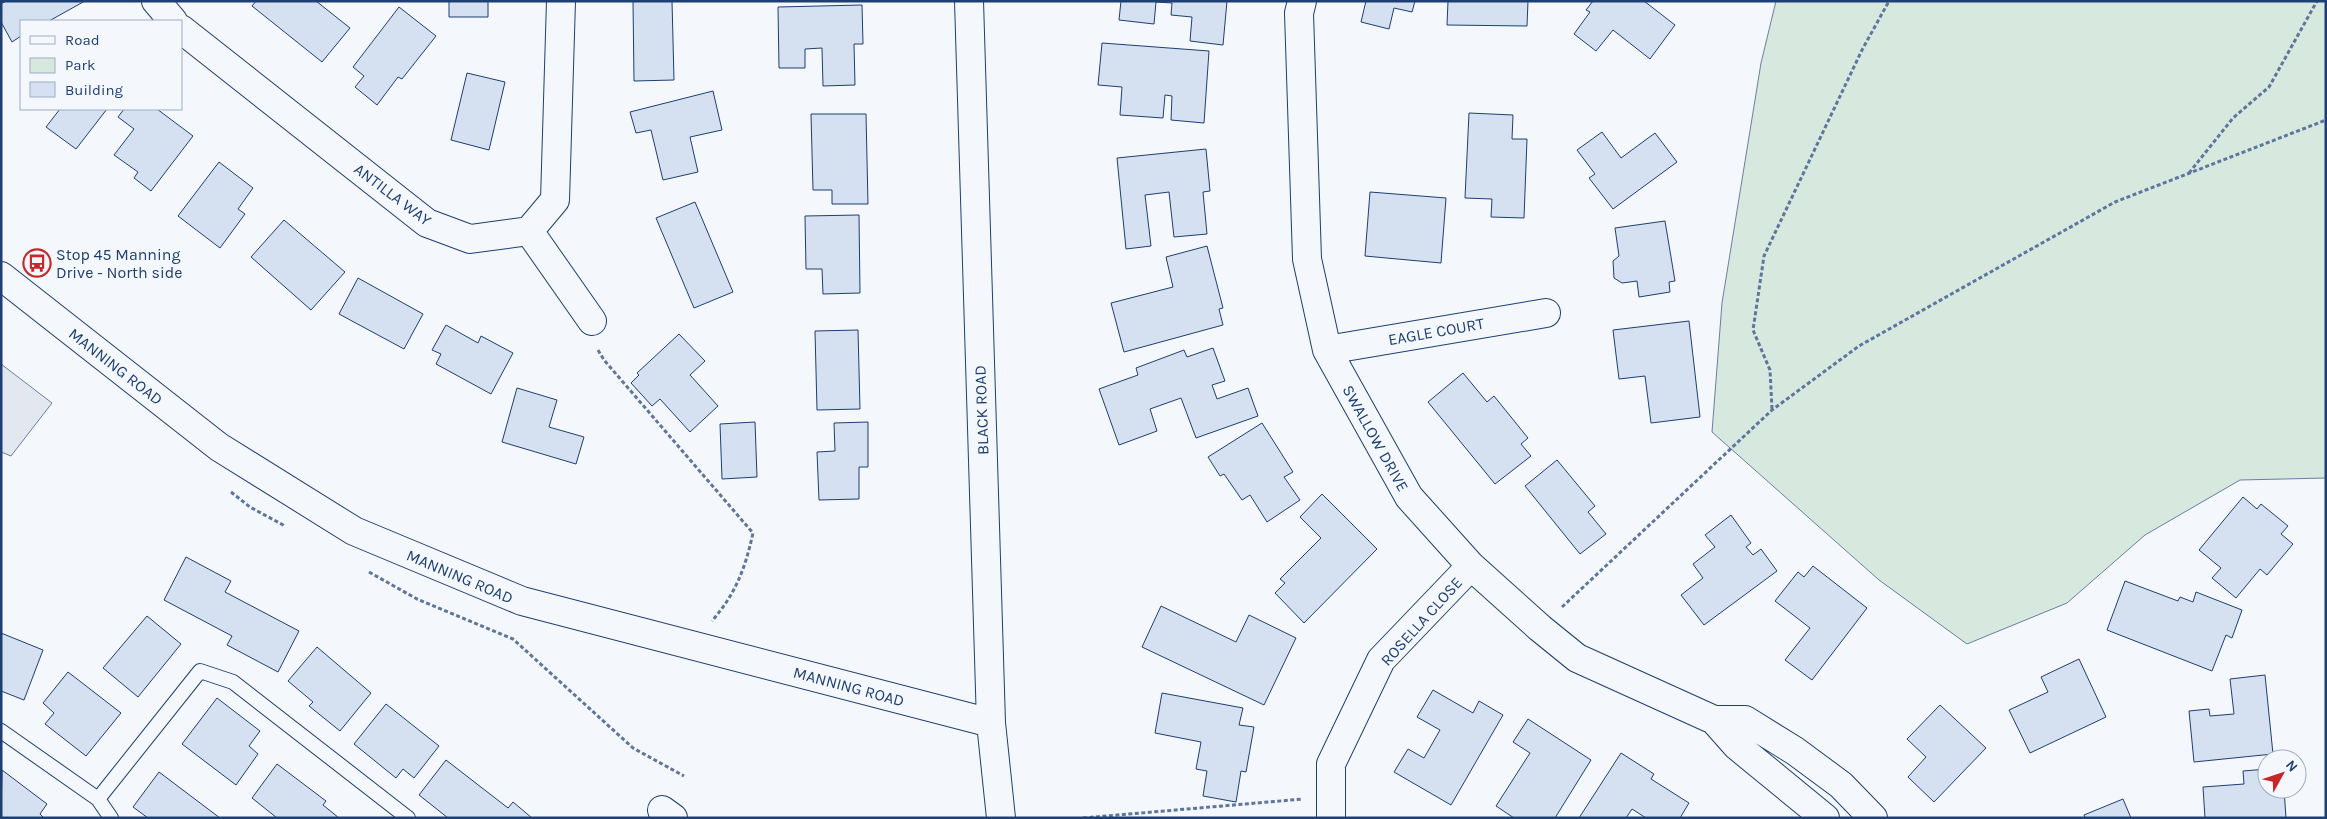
<svg xmlns="http://www.w3.org/2000/svg" width="2327" height="819" font-family="Karla,sans-serif">
	<style>
		.green { fill: #d7e8df; stroke: #687fa3 }
		.parking { fill: #e3e8f0; stroke: #687fa3 }
		.building { fill: #d5e0f0; stroke: #1d3f73 }
		.lines { fill: none; stroke-linecap: round; stroke-linejoin: round }
		.lane-casing { stroke: #1d3f73; stroke-width: 16 }
		.street-casing { stroke: #1d3f73; stroke-width: 30 }
		.secondary-casing { stroke: #1d3f73; stroke-width: 30 }
		.path { stroke: #5e769c; stroke-width: 3; stroke-dasharray: 4 2.5; stroke-linecap: butt }
		.lane { stroke: #f4f7fb; stroke-width: 14 }
		.street { stroke: #f4f7fb; stroke-width: 28 }
		.secondary { stroke: #f4f7fb; stroke-width: 28 }
		.labels { text-anchor: middle; stroke-width: 4; stroke-linejoin: round; paint-order: stroke }
		.street-label { font-size: 16px; fill: #1d3f73; stroke: #f4f7fb }
		.poi-label { font-size: 16px; fill: #1d3f73; stroke: #f4f7fb; text-anchor: start }
	</style>
	<rect width="100%" height="100%" fill="#f4f7fb"/>
	<path class="green" d="M 1776,1 L 2326,1 L 2326,478 L 2240,480 L 2145,535 L 2067,603 L 1967,644 L 1879,580 L 1712,432 L 1722,303 L 1761,63 Z"/>
	<path class="parking" d="M 1,364 L 52,403 L 11,456 L 1,452 Z"/>
	<path class="building" d="M 6,1 L 85,1 L 49,21 L 21,21 L 21,36 L 12,42 L 1,22 L 1,4 Z
		M 256,1 L 316,1 L 350,28 L 322,62 L 252,6 Z
		M 449,1 L 488,1 L 488,17 L 449,17 Z
		M 633,1 L 672,1 L 674,80 L 634,81 Z
		M 1121,1 L 1227,1 L 1223,45 L 1190,41 L 1192,17 L 1171,15 L 1172,3 L 1156,2 L 1154,24 L 1119,20 Z
		M 1366,1 L 1415,1 L 1412,12 L 1394,8 L 1389,29 L 1361,22 Z
		M 1448,1 L 1528,1 L 1527,26 L 1447,25 Z
		M 1593,1 L 1644,1 L 1675,25 L 1650,59 L 1613,30 L 1596,51 L 1574,34 L 1590,12 L 1586,10 Z
		M 862,5 L 863,44 L 854,44 L 855,85 L 823,86 L 822,48 L 805,49 L 805,68 L 779,68 L 778,7 Z
		M 399,7 L 436,36 L 402,79 L 398,77 L 377,105 L 355,87 L 364,76 L 353,67 Z
		M 1102,43 L 1209,51 L 1204,123 L 1171,120 L 1172,96 L 1165,95 L 1163,118 L 1120,115 L 1122,87 L 1098,85 Z
		M 467,73 L 505,82 L 489,150 L 451,140 Z
		M 713,91 L 722,130 L 690,137 L 698,172 L 663,180 L 651,130 L 636,133 L 630,112 Z
		M 60,109 L 107,109 L 76,149 L 46,127 Z
		M 124,109 L 157,109 L 193,136 L 151,191 L 134,178 L 138,172 L 114,155 L 134,129 L 118,117 Z
		M 1469,113 L 1513,115 L 1512,139 L 1527,139 L 1524,218 L 1491,217 L 1492,199 L 1465,198 Z
		M 811,114 L 866,114 L 868,204 L 832,204 L 832,190 L 813,190 Z
		M 1602,132 L 1621,158 L 1655,133 L 1677,162 L 1613,209 L 1589,178 L 1595,174 L 1577,150 Z
		M 1206,149 L 1210,191 L 1203,192 L 1207,234 L 1174,237 L 1169,192 L 1145,195 L 1151,246 L 1126,249 L 1117,158 Z
		M 219,162 L 253,188 L 238,209 L 245,214 L 220,248 L 178,216 Z
		M 1370,192 L 1446,198 L 1441,263 L 1365,256 Z
		M 695,202 L 733,292 L 694,308 L 656,218 Z
		M 859,215 L 860,293 L 823,294 L 822,269 L 806,269 L 805,216 Z
		M 284,220 L 345,272 L 311,310 L 251,257 Z
		M 1665,221 L 1675,281 L 1669,282 L 1670,292 L 1639,297 L 1637,281 L 1622,283 L 1614,278 L 1613,261 L 1619,256 L 1615,228 Z
		M 1207,246 L 1223,308 L 1219,309 L 1223,325 L 1124,352 L 1111,303 L 1173,287 L 1166,257 Z
		M 358,278 L 423,314 L 404,349 L 339,314 Z
		M 1689,321 L 1700,417 L 1651,423 L 1645,376 L 1619,379 L 1613,330 Z
		M 446,325 L 478,343 L 481,336 L 513,353 L 491,394 L 436,364 L 441,354 L 432,350 Z
		M 858,330 L 860,409 L 817,410 L 815,331 Z
		M 679,334 L 705,361 L 690,375 L 718,406 L 690,432 L 660,399 L 652,406 L 631,383 L 639,375 L 637,373 Z
		M 1213,348 L 1225,381 L 1212,385 L 1217,399 L 1248,388 L 1258,416 L 1196,438 L 1181,398 L 1150,409 L 1157,431 L 1119,445 L 1099,389 L 1138,375 L 1136,368 L 1184,350 L 1187,357 Z
		M 1463,373 L 1487,402 L 1494,396 L 1528,438 L 1521,444 L 1531,456 L 1495,484 L 1428,402 Z
		M 517,388 L 557,400 L 549,427 L 584,437 L 576,464 L 502,442 Z
		M 755,422 L 757,477 L 722,479 L 720,424 Z
		M 868,422 L 868,467 L 859,467 L 859,499 L 819,500 L 817,452 L 835,451 L 834,423 Z
		M 1262,423 L 1293,472 L 1284,477 L 1300,500 L 1267,522 L 1250,495 L 1242,500 L 1224,474 L 1220,476 L 1208,457 Z
		M 1557,460 L 1595,506 L 1588,512 L 1606,534 L 1580,554 L 1525,486 Z
		M 1322,494 L 1377,549 L 1304,623 L 1275,593 L 1285,583 L 1280,579 L 1321,538 L 1300,517 Z
		M 2243,497 L 2257,509 L 2261,504 L 2288,526 L 2281,534 L 2293,544 L 2267,575 L 2260,569 L 2236,598 L 2212,578 L 2221,568 L 2199,550 Z
		M 1731,515 L 1751,543 L 1746,547 L 1753,555 L 1761,549 L 1777,571 L 1704,625 L 1681,595 L 1703,578 L 1693,564 L 1715,547 L 1705,535 Z
		M 186,557 L 231,581 L 225,592 L 299,631 L 278,672 L 227,645 L 232,636 L 164,600 Z
		M 1813,566 L 1867,608 L 1812,680 L 1785,660 L 1810,628 L 1775,601 L 1798,572 L 1804,577 Z
		M 2125,581 L 2178,601 L 2180,597 L 2193,602 L 2196,592 L 2242,610 L 2232,638 L 2226,635 L 2212,671 L 2107,630 Z
		M 1161,606 L 1236,642 L 1249,615 L 1296,638 L 1264,705 L 1142,647 Z
		M 147,616 L 181,644 L 138,697 L 103,668 Z
		M 1,633 L 43,650 L 24,700 L 1,691 Z
		M 317,647 L 371,693 L 340,731 L 309,706 L 313,702 L 288,681 Z
		M 2079,659 L 2106,717 L 2030,753 L 2009,710 L 2048,692 L 2041,677 Z
		M 68,672 L 121,713 L 86,756 L 45,724 L 54,713 L 43,703 Z
		M 2265,675 L 2273,754 L 2194,762 L 2189,711 L 2209,709 L 2210,716 L 2234,714 L 2230,679 Z
		M 1433,690 L 1473,713 L 1479,701 L 1503,715 L 1451,805 L 1394,772 L 1408,749 L 1424,758 L 1440,730 L 1417,717 Z
		M 1162,693 L 1243,708 L 1239,725 L 1254,727 L 1246,772 L 1241,771 L 1236,802 L 1203,796 L 1207,771 L 1196,769 L 1201,742 L 1155,733 Z
		M 217,698 L 260,731 L 249,746 L 258,754 L 236,785 L 182,744 Z
		M 386,704 L 439,746 L 414,778 L 403,769 L 396,778 L 354,744 Z
		M 1940,705 L 1986,748 L 1934,802 L 1908,777 L 1926,757 L 1907,739 Z
		M 1528,719 L 1591,760 L 1555,818 L 1514,818 L 1496,806 L 1530,753 L 1513,742 Z
		M 1621,753 L 1654,774 L 1651,779 L 1689,803 L 1680,818 L 1646,818 L 1632,809 L 1626,818 L 1579,818 Z
		M 446,760 L 508,808 L 513,802 L 532,818 L 448,818 L 419,795 Z
		M 277,764 L 326,801 L 323,805 L 339,818 L 277,818 L 252,798 Z
		M 2267,769 L 2267,789 L 2284,789 L 2286,818 L 2205,818 L 2203,787 L 2244,784 L 2243,771 Z
		M 2,770 L 47,804 L 40,814 L 44,818 L 1,818 Z
		M 159,772 L 220,818 L 148,818 L 133,807 Z
		M 2123,799 L 2131,818 L 2085,818 L 2084,815 Z"/>
	<g class="lines">
		<g class="lane-casing">
			<path id="lane" d="M 1,731 L 98,799 L 111,818
				M 98,799 L 200,671 L 233,682 L 408,818"/>
		</g>
		<g class="street-casing">
			<path id="street" d="M 156,1 L 173,21
				M 1302,1 L 1299,13 L 1307,259 L 1327,350 L 1409,497 L 1471,566 L 1540,628 L 1577,658 L 1714,720 L 1745,720 L 1795,751 L 1841,785 L 1873,818
				M 181,29 L 427,223 L 470,239 L 529,231 L 555,200 L 561,1
				M 529,231 L 592,321
				M 1327,350 L 1546,313
				M 1714,720 L 1737,746 L 1825,818
				M 662,810 L 673,818
				M 1331,818 L 1331,764 L 1381,660 L 1471,566"/>
		</g>
		<g class="secondary-casing">
			<path id="secondary" d="M 969,1 L 991,723 L 1001,818
				M 1,276 L 219,447 L 354,531 L 522,601 L 991,723"/>
		</g>
		<path class="path" d="M 2189,173 L 2233,118 L 2269,87 L 2317,1
			M 598,350 L 604,360 L 753,533 C 745,569 736,593 712,621
			M 1772,409 L 1770,370 L 1753,330 L 1764,256 L 1862,50 L 1889,1
			M 231,492 L 250,507 L 285,526
			M 369,572 L 417,599 L 513,639 L 633,748 L 684,776
			M 1562,607 L 1772,410 L 1859,346 L 2115,202 L 2326,120
			M 1083,818 L 1303,799"/>
		<use href="#lane" class="lane"/>
		<use href="#street" class="street"/>
		<use href="#secondary" class="secondary"/>
	</g>
	<defs>
		<g id="bus-ring" transform="scale(1.4375)"><circle r="9.5" fill="#f4f7fb" stroke="#c62828" stroke-width="1.5"/><path d="M-5-6H5V4H4V6H2V4H-2V6H-4V4H-5ZM-3.5-4V0h7V-4ZM-3.5 1.2v1.5H-2V1.2ZM2 1.2v1.5H3.5V1.2Z" fill="#c62828"/></g>
	</defs>
	<g fill-rule="evenodd">
		<use href="#bus-ring" x="37" y="263"/>
	</g>
	<g class="labels">
		<g class="street-label">
			<text transform="translate(393 194) rotate(37)" y="6">ANTILLA WAY</text>
			<text transform="translate(1436 331) rotate(-10)" y="6">EAGLE COURT</text>
			<text transform="translate(116 366) rotate(38)" y="6">MANNING ROAD</text>
			<text transform="translate(981 410) rotate(-92)" y="6">BLACK ROAD</text>
			<text transform="translate(1376 438) rotate(61)" y="6">SWALLOW DRIVE</text>
			<text transform="translate(460 576) rotate(23)" y="6">MANNING ROAD</text>
			<text transform="translate(1421 621) rotate(-48)" y="6">ROSELLA CLOSE</text>
			<text transform="translate(849 686) rotate(15)" y="6">MANNING ROAD</text>
		</g>
		<g class="poi-label">
			<text x="56" y="260">Stop 45 Manning<tspan x="56" dy="18">Drive - North side</tspan></text>
		</g>
	</g>
	<rect width="2327" height="819" fill="none" stroke="#1d3f73" stroke-width="5"/>
	<rect x="20" y="20" width="162" height="90" fill="#f4f7fb" stroke="#9eadc5"/>
	<rect x="30" y="36" width="25" height="8" fill="#f4f7fb" stroke="#9eadc5"/>
	<text x="65" y="45" font-size="15" fill="#1d3f73">Road</text>
	<rect x="30" y="58" width="25" height="15" fill="#d7e8df" stroke="#9eadc5"/>
	<text x="65" y="70" font-size="15" fill="#1d3f73">Park</text>
	<rect x="30" y="82" width="25" height="15" fill="#d5e0f0" stroke="#9eadc5"/>
	<text x="65" y="95" font-size="15" fill="#1d3f73">Building</text>
	<g transform="translate(2282 774) rotate(50)"><circle r="24" fill="#f4f7fb" stroke="#9eadc5"/>
	<path d="M0-4L9 19L0 12L-9 19Z" fill="#c62828"/>
	<text y="-8" font-size="14" font-weight="bold" text-anchor="middle" fill="#1d3f73">N</text>
	</g>
</svg>
